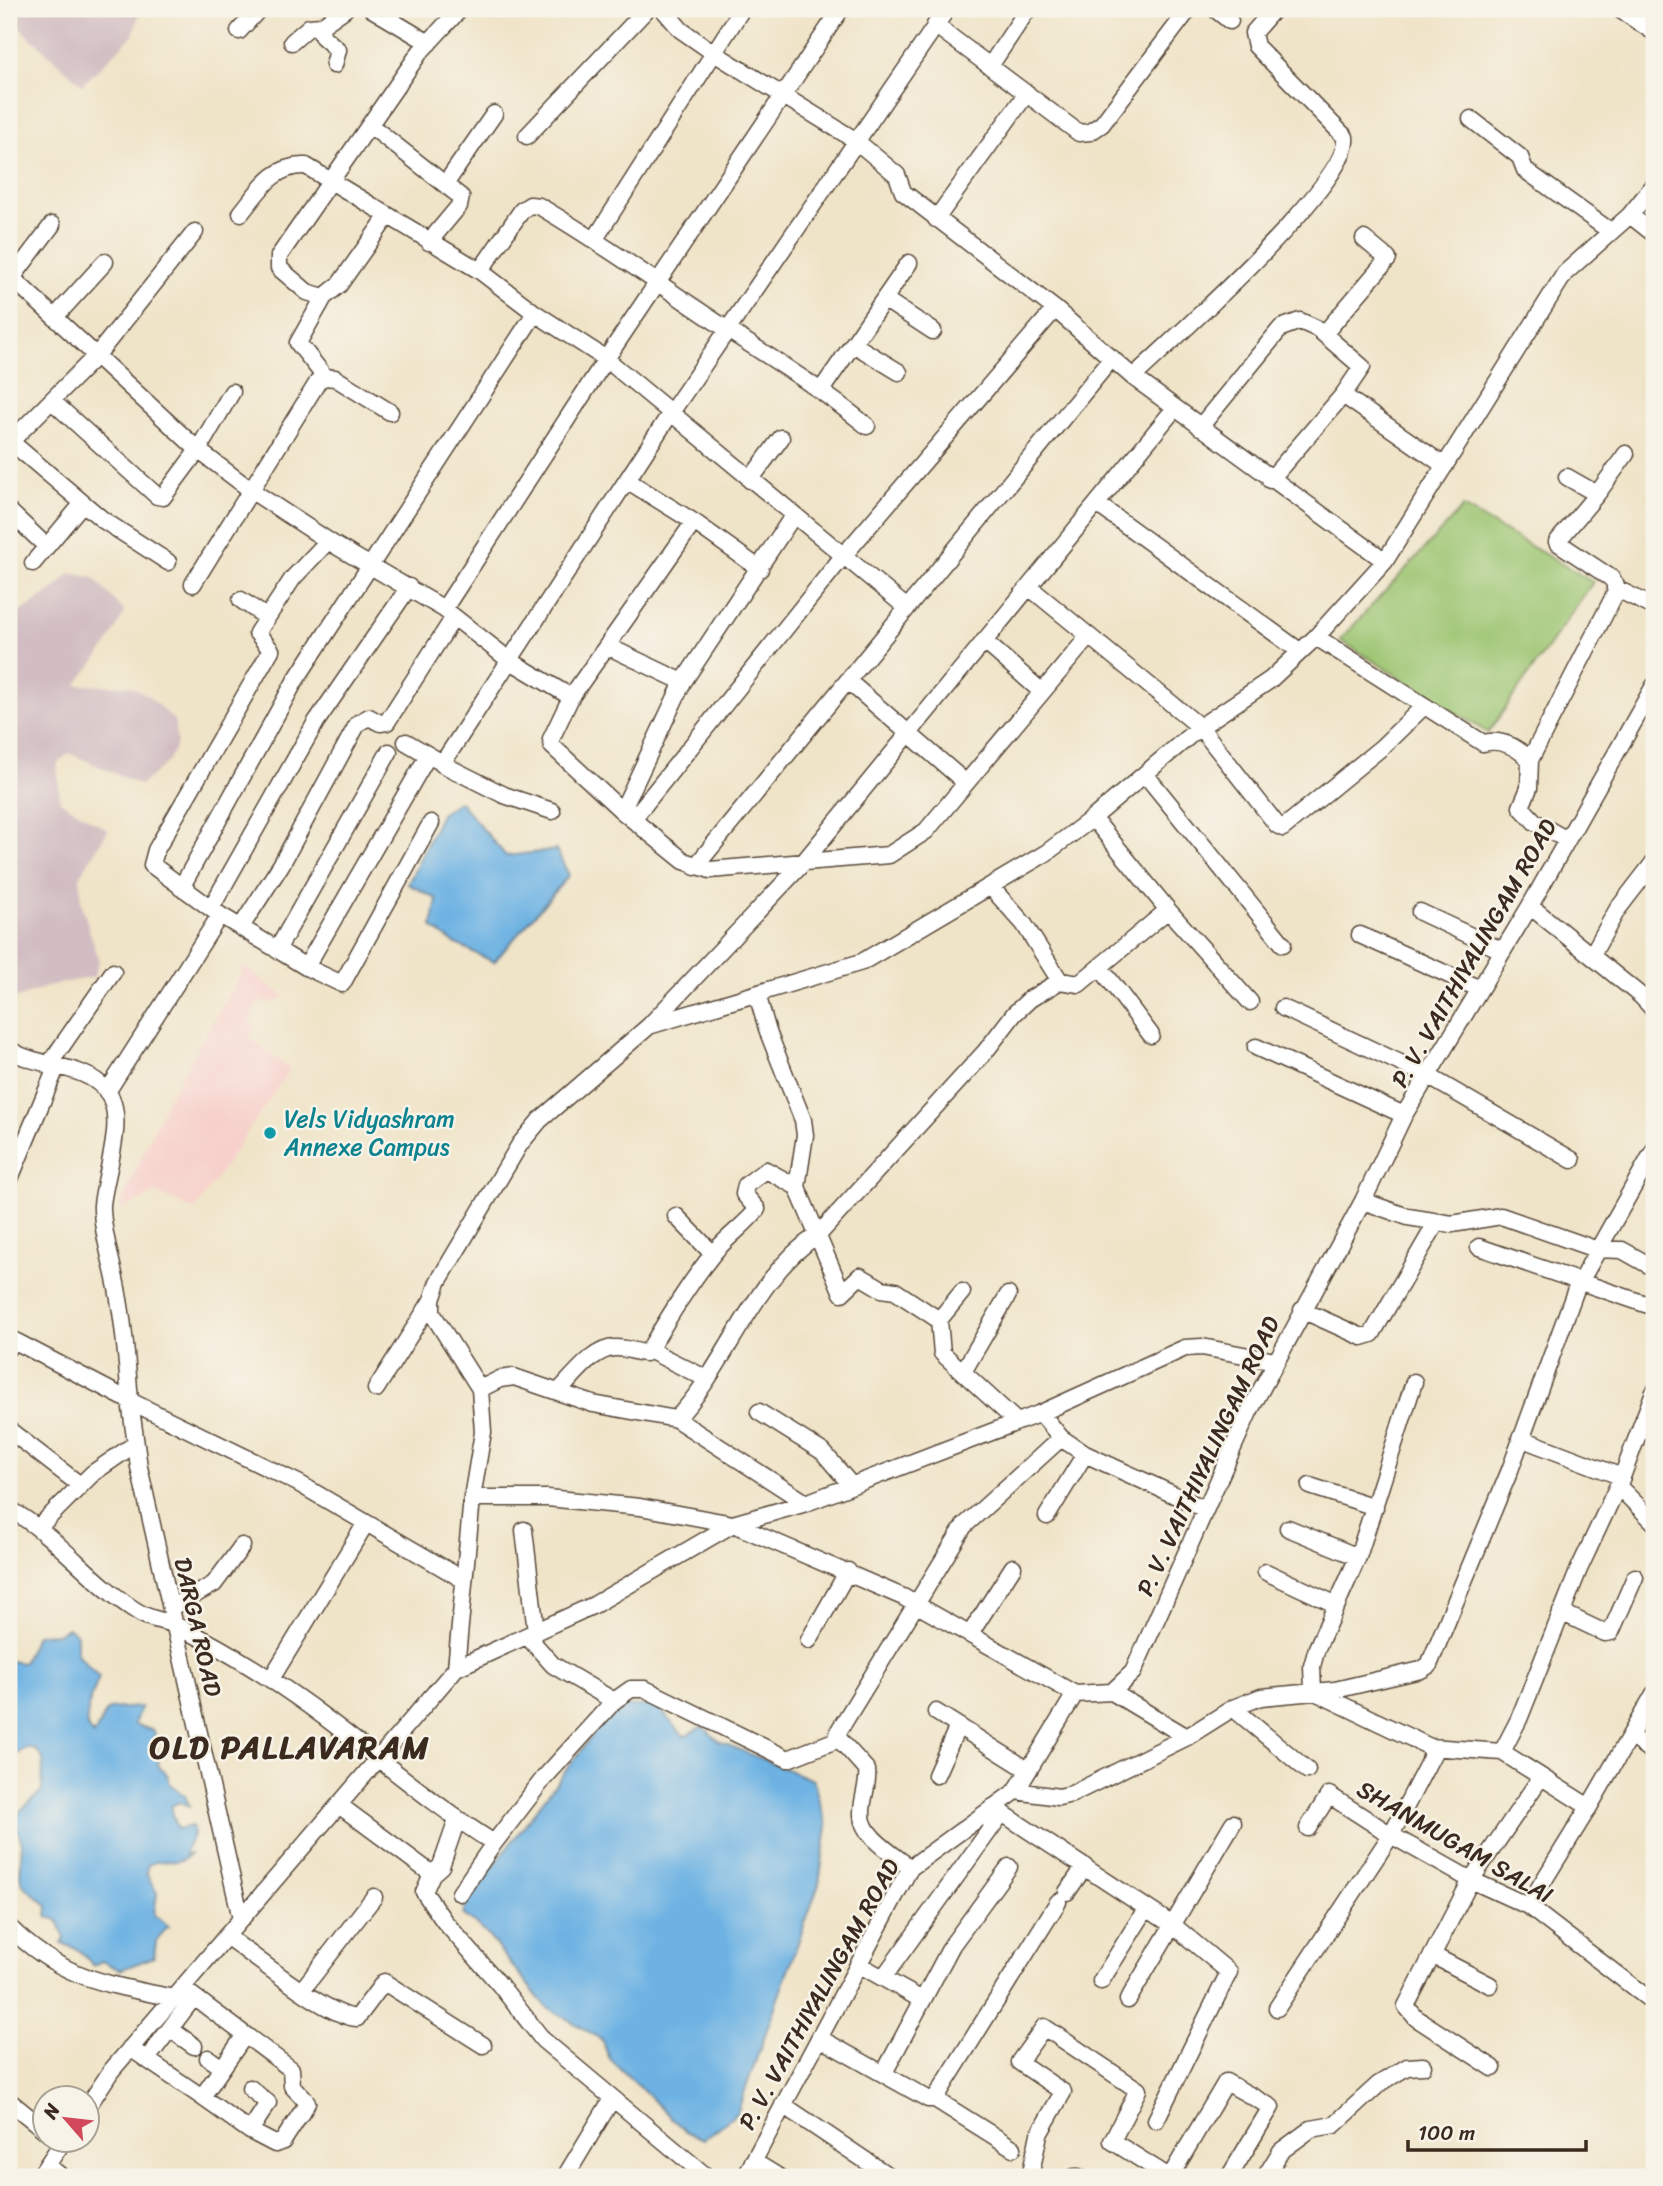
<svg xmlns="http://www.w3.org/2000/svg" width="1663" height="2186" font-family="Sriracha,sans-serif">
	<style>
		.built { fill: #f7d0cb }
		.industrial { fill: #d2bec2 }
		.green { fill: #9cc571; stroke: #6c7848; stroke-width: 2 }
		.water { fill: #6db2e3; stroke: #546e80; stroke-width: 2 }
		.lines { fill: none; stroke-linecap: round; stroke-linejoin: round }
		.minor-casing { stroke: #564638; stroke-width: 19 }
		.minor { stroke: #fff; stroke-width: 16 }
		.culture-dot { fill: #0f9aa8; stroke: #f7f3e8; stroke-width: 2.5 }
		.labels { text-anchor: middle; stroke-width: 5; stroke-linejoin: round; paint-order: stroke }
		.street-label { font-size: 24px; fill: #3b2a1e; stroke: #f7f3e8 }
		.culture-label { font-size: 24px; fill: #0d838f; stroke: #f7f3e8; text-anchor: start }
		.district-label { font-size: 32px; font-weight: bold; letter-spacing: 2px; fill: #3b2a1e; stroke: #f7f3e8 }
	</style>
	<rect width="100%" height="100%" fill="#f7f3e8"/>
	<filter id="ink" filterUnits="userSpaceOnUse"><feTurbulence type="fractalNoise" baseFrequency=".0143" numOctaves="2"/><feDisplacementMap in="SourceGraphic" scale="14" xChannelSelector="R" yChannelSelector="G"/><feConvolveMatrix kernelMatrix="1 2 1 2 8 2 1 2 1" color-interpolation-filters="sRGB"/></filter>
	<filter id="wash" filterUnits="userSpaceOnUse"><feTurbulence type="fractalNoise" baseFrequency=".00686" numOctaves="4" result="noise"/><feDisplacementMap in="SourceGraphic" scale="28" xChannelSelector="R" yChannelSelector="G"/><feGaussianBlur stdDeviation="1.57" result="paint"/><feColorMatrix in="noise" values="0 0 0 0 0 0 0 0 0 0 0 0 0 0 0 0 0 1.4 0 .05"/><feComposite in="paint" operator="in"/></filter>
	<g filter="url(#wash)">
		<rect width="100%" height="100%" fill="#f0e4c8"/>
		<path class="built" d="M 245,967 L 285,997 L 272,1003 L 259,1001 L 250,1021 L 254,1030 L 249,1037 L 290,1069 L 195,1210 L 157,1193 L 123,1209 L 119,1207 L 167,1100 Z"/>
		<path class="industrial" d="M 9,9 L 137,9 L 140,12 L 133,35 L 82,85 L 9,18 Z
			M 71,573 L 94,578 L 125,612 L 106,647 L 76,685 L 130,686 L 147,695 L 174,720 L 177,743 L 168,762 L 140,785 L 69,753 L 57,764 L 60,801 L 108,830 L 80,876 L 81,902 L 99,961 L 94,977 L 52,985 L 15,999 L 9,1007 L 9,620 L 53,590 Z"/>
		<path class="green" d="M 1463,507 L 1593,582 L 1488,733 L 1340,640 Z"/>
		<path class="water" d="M 459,801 L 506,856 L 556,850 L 569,875 L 494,962 L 454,943 L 432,927 L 437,899 L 408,884 L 441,814 Z
			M 68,1628 L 77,1634 L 77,1654 L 99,1677 L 88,1706 L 87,1726 L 93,1735 C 101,1726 101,1717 109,1709 L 141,1707 L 134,1724 L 154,1731 L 159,1767 L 167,1774 L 170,1784 L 186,1797 L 189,1806 L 180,1802 L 171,1806 L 177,1829 L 192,1826 C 196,1839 186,1843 185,1854 L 190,1854 C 177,1868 163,1856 148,1865 L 147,1875 L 157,1893 L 154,1914 L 168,1926 L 156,1942 L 154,1957 L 120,1970 L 102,1961 L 93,1965 L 79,1950 L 62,1943 L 65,1939 L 58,1920 L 47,1917 L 48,1906 L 24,1886 L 20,1876 L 22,1843 L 15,1823 L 19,1812 L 42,1791 L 43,1759 L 36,1750 L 27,1748 L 9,1758 L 9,1661 L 23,1663 L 36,1635 L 58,1633 Z
			M 656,1705 L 684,1736 L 703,1726 L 718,1741 L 813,1780 L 827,1826 L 819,1884 L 737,2113 L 704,2139 L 685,2131 L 610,2059 L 601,2039 L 545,2006 L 485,1932 L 463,1914 L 470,1897 L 614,1707 Z"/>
	</g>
	<g filter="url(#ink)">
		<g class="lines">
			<g class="minor-casing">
				<path id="minor" d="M 372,9 L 429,43
					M 663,9 L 681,30 L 714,53 L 855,140 L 897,175 L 903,192 L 1055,309 L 1133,377 L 1385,561
					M 1215,9 L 1230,21
					M 1619,9 L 1654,32
					M 935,25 L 1079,133 L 1090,132 L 1102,124 L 1189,9
					M 321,26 L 322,36 L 338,50 L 334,65
					M 239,31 L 259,9
					M 292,42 L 309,27 L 321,26 L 345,9
					M 990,66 L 1028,9
					M 1471,119 L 1520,157 L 1525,170 L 1610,231
					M 371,126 L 461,197 L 459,206 L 429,242
					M 527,136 L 647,9
					M 446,183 L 494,114
					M 241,213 C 259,191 274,164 306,166 L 480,271 L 535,313
					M 1630,215 L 1654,234
					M 387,217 L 339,285 L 324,297 L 307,292 L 279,268 L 279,256 L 420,52 L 460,9
					M 936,219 L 1027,93
					M 595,239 L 742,9
					M 480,271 L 522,210 L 530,205 L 539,206 C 606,245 667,290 731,332 C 778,362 824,391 867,426
					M 9,275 L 198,450 L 252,491 L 333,544 L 444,609 L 509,660 L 571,697
					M 12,278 L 52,225
					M 324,297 L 298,343 L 325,377
					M 884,299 L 933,331
					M 55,317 L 105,262
					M 1324,334 L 1388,259 L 1364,239
					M 853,344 L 899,372
					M 1133,377 C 1171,341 1352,182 1345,137 L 1256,46 L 1253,33 L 1274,9
					M 822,389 L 909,263
					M 1343,395 L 1445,466
					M 52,401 L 157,496 L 163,497 L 198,450 L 232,392
					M 1200,427 L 1281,328 L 1300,321 L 1318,329 L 1362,367 L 1343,395 L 1270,480
					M 10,441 L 103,520 L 168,562
					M 9,443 L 97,355 L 195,232
					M 1567,477 L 1597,494 L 1626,454
					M 750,480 L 781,438
					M 628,481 L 694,522 L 571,697 L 551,739 L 552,746 L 622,811 L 684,861 L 710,870 L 889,855 L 926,831 L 1089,636 L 1200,727 L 1277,825 L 1283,828 L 1382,747 L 1423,707
					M 1097,504 L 1298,650
					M 9,511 L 46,546
					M 694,522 L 760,569
					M 328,541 L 293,578 L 257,633 L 271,650 L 156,850 L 152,865 L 220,915 L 306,967 L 342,984 L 431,823
					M 33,563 L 83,503
					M 193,584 L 319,380 L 325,377 L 335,378 L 390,412
					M 1029,587 L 1089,636
					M 1615,588 L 1654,607
					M 241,600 L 266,617
					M 444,609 L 606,359 L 841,9
					M 1316,637 L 1483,743 C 1502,738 1517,747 1530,760 L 1529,788 L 1521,807 L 1535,822 L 1567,840
					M 984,641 L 1042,692
					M 607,646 L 683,682
					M 848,681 L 966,783
					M 406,742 L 437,760
					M 1530,760 L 1615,594 L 1616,585 L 1611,578 L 1557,542 L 1597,494
					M 1145,774 L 1283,944
					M 552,811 L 504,795 L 442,764 L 670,414 L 947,9
					M 622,811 L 683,682 L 793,516
					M 1093,818 L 1168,910 L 1250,1002
					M 633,819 L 844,555 L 1055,309
					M 695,867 L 1112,358
					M 181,888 L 295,681 L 535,313 L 606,359 L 907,608
					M 1530,906 L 1641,996 L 1654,1010
					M 211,908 L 316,722 L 409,587
					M 1420,912 L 1503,951
					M 241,927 L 281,865 L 358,723 L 369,717 L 380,723 L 387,722 L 454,617
					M 1360,935 L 1480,989
					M 277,950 L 389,752
					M 1592,955 L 1617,910 L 1654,862
					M 306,967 L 426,759 L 431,757
					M 1100,967 L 1151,1035
					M 1060,981 L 1079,984 L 1168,910
					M 757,994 L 768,1032 L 803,1120 L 805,1135 L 797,1187 L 842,1293 L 860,1276 L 882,1289 L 895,1291 L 939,1320
					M 1283,1008 L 1428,1076 L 1572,1160
					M 652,1025 L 862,962 L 1046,853 L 1093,818 L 1200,727 L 1270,680 L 1316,637 L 1385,561 L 1565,273 L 1630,215 L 1654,185
					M 1256,1047 L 1404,1115
					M 9,1049 C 38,1069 82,1062 106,1090 C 128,1116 105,1173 102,1205 C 101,1230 114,1268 118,1294 C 125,1330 127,1365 130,1401 L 298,1483 L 464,1580
					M 48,1066 L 113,972
					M 107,1092 L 220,915
					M 9,1181 L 56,1068
					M 1363,1201 L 1408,1217 L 1452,1224 L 1501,1216 L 1595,1249 L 1622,1250 L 1654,1268
					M 676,1216 L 713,1254
					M 1479,1247 L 1654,1307
					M 962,1292 L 939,1320 L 942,1353 L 1017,1422
					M 1302,1310 L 1362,1337 L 1372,1334 L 1437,1222
					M 9,1347 L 13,1340 L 130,1401 L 139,1467 L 241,1919 L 111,2071 L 88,2106
					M 649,1350 C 669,1317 688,1285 712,1255 C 722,1241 751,1220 757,1209 L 744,1194 L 746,1185 L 766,1170 L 797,1187
					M 963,1372 L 1008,1295
					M 1414,1382 L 1358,1557 L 1317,1648 L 1312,1666 L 1313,1691 L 1430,1747 L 1502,1752 L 1589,1807
					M 376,1389 L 432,1300
					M 480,1389 L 500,1379 L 514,1377 L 593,1404 L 676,1419 C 730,1363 752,1277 819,1234 L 985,1052 L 1014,1014 L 1030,999 L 1060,981 L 1024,924 L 990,886
					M 559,1391 C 573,1377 595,1346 617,1348 C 626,1348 636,1352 645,1353 L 649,1350 L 707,1379
					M 759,1412 L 823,1452 L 851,1485
					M 1041,1413 L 1061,1438 L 1085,1454 L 1205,1509
					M 676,1419 L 806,1503
					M 9,1430 L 80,1485
					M 1520,1438 L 1622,1477
					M 1310,1486 L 1375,1507
					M 1618,1486 L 1654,1522
					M 472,1498 L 547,1498 L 640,1507 L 733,1524 L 903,1597 L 1075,1694
					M 9,1509 C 57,1535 91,1583 138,1612 C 150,1620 164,1620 177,1626 C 209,1641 241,1660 270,1679 C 348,1729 415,1794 494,1843 L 544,1778 L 614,1701 L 631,1689 L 645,1689 L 788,1759 L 839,1739
					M 1047,1516 L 1085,1454
					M 38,1528 L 93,1473 L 135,1444
					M 1288,1528 L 1358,1557
					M 524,1530 L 536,1632
					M 1266,1572 L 1337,1605
					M 171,1608 L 214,1584 L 242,1546
					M 1561,1612 L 1605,1633 L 1611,1632 L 1635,1577
					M 970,1634 L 1013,1567
					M 527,1636 L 553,1665 L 614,1701
					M 809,1640 L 848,1571
					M 456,1668 L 472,1498 L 483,1432 L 480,1389 L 432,1313 L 432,1300 L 438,1282 L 520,1144 L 540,1120 L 649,1026 L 802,864 L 1175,408
					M 271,1679 L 366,1523
					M 1112,1692 L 1187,1737
					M 1233,1708 L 1307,1770
					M 936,1712 L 1028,1770
					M 1630,1736 L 1654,1753
					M 1502,1752 L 1519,1719 L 1579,1569 L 1622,1477 L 1654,1392
					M 936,1775 L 958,1726
					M 1016,1791 L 1059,1797 L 1072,1794 L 1187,1737 L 1233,1708 L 1261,1697 L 1335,1690 L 1421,1670 L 1429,1665 L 1510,1470 L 1576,1289 L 1654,1150
					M 339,1805 L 432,1874 L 441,1866 L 457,1820
					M 993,1807 L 1174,1926 L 1229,1972 L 1156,2120
					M 1308,1828 L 1329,1795 L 1391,1835 L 1471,1880 L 1528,1906 L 1654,2003
					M 910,1868 C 895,1855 862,1837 862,1815 C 861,1800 869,1785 867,1770 L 839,1739 L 838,1732 L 964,1526 L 1061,1438
					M 432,1874 L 424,1892 L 444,1921 L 500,1985 L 543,2040 L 707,2177
					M 1067,1892 L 1085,1866
					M 460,1893 L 494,1843
					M 1528,1906 L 1589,1807 L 1654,1694
					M 241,1919 L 456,1668 L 594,1605 L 733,1524 L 806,1503 L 1041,1413 L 1185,1348 L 1202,1347 L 1275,1361
					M 9,1927 C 62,1979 104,1983 173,1998
					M 226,1936 C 255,1956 326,2016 357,2018 L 384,1982 L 483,2045
					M 1432,1955 L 1490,1985
					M 858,1964 L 922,2000
					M 883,1978 L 1002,1813
					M 1101,1981 L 1146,1909
					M 182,1988 L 291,2069 L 292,2086 L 307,2102 L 305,2107 L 283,2141 L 275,2144 L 250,2131
					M 302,1990 L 374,1897
					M 1128,2000 L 1233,1823
					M 1277,2008 L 1391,1835 L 1436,1748
					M 170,2029 L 194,2046
					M 819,2038 L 928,2099 L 935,2099 L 1013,2148
					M 130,2048 L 202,2097 L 245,2035
					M 208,2058 L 222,2068
					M 147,2059 L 194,1997
					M 1493,2068 L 1416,2018 L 1406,2006 L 1471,1880 L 1541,1777
					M 884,2073 L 952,1945 L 1009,1867
					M 202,2097 L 250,2131 L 268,2103 L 250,2088
					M 935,2099 L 1058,1902
					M 9,2101 L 46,2131
					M 783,2105 L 890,2177
					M 753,2161 L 779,2177
					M 47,2165 L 62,2177
					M 39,2177 L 64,2140
					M 565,2177 L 612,2099
					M 745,2177 L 910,1868 L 1016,1791 L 1075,1694 L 1112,1692 L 1133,1672 L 1249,1412 L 1363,1201 L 1404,1115 L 1530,906 L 1654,686
					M 1030,2177 L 1039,2134 L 1063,2092 L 1019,2062 L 1044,2027 L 1138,2090 L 1112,2141 L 1169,2177
					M 1074,2177 L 1079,2177
					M 1170,2177 L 1226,2082 L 1271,2107 L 1229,2177
					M 1265,2177 L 1281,2151 L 1311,2129 L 1334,2125 L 1379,2084 L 1407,2067 L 1423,2066"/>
			</g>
			<use href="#minor" class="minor"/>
		</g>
	</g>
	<circle class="culture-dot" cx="270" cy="1133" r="7"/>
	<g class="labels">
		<g class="street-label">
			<text transform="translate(1474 953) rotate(-60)" y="8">P. V. VAITHIYALINGAM ROAD</text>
			<text transform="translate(1208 1456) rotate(-65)" y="8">P. V. VAITHIYALINGAM ROAD</text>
			<text transform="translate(198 1627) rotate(77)" y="8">DARGA ROAD</text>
			<text transform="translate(1455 1842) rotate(30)" y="8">SHANMUGAM SALAI</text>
			<text transform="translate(819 1994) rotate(-61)" y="8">P. V. VAITHIYALINGAM ROAD</text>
		</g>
		<g class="culture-label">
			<text x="284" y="1127">Vels Vidyashram<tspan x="284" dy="28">Annexe Campus</tspan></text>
		</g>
		<g class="district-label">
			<text x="290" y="1758">OLD PALLAVARAM</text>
		</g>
	</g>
	<rect width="1663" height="2186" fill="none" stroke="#f7f3e8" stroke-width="35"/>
	<g transform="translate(66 2119) rotate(298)"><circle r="33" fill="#f7f3e8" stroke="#aca397" stroke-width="2"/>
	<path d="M0-5L12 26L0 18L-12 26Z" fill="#d1495b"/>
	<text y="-10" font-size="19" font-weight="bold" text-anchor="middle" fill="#3b2a1e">N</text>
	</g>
	<path d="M1408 2140v10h178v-10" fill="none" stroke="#3b2a1e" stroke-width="3.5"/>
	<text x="1418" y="2140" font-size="21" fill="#3b2a1e" stroke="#f7f3e8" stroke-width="5" paint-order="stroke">100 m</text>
</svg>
